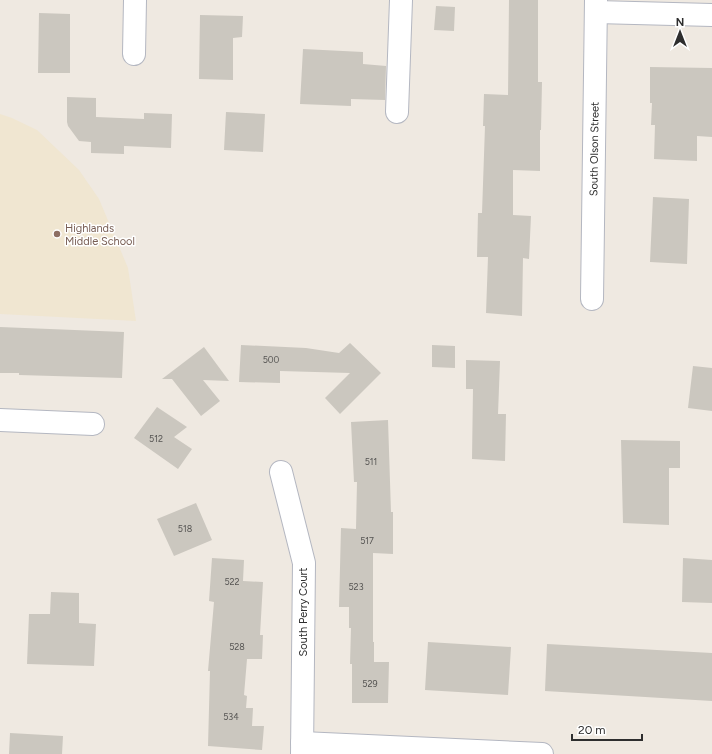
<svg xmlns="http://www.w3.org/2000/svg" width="712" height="754" font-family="Figtree,sans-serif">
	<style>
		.education { fill: #f0e6d1 }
		.building { fill: #cbc7bf }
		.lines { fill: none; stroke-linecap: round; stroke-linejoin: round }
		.minor-casing { stroke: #b4b7c1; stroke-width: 24 }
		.minor { stroke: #fff; stroke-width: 22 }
		.education-dot { fill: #8d6e63; stroke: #fff; stroke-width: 1.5 }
		.labels { text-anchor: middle; stroke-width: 3; stroke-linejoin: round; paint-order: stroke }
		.number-label { font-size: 9px; fill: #555452 }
		.street-label { font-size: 11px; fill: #2e2e2e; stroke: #fff }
		.education-label { font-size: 11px; fill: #785e54; stroke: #fff; text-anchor: start }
	</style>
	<rect width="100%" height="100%" fill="#efe9e1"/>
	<path class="education" d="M 0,114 L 12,118 L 37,130 L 79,170 L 99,199 L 128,268 L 136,321 L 0,314 Z"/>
	<path class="building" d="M 509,0 L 538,0 L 538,82 L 542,82 L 541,130 L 540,130 L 540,171 L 513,170 L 513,215 L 531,216 L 529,259 L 523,258 L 522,316 L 486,313 L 488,257 L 477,257 L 478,213 L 482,213 L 485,126 L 483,126 L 484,94 L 508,95 Z
		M 436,6 L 455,7 L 454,31 L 434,30 Z
		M 39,13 L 70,14 L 70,73 L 38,73 Z
		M 200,15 L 243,16 L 242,37 L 233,38 L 233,80 L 199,79 Z
		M 303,49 L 363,52 L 363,64 L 386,66 L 385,100 L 351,99 L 351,106 L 300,104 Z
		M 650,67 L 712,68 L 712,137 L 697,136 L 697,161 L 654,159 L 655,125 L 651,125 L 652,103 L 650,103 Z
		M 67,97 L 96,98 L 96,117 L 144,119 L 144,113 L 172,114 L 171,148 L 124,146 L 124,154 L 91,153 L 91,142 L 79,141 L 68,126 L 67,122 Z
		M 226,112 L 265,114 L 263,152 L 224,150 Z
		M 653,197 L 689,199 L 687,264 L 650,262 Z
		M 0,327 L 124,332 L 122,378 L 19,375 L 19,373 L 0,373 Z
		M 350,343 L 381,373 L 340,414 L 325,398 L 350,373 L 280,371 L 280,383 L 239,382 L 241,345 L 306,348 L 339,353 Z
		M 432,345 L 455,346 L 455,368 L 432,367 Z
		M 204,347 L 229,381 L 203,380 L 220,401 L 201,416 L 172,379 L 162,379 Z
		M 466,360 L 500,361 L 498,414 L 506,414 L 505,461 L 472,459 L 473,389 L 466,389 Z
		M 693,366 L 712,368 L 712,411 L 688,408 Z
		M 157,407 L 187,427 L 174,437 L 192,449 L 178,469 L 134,438 Z
		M 388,420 L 391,512 L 393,512 L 393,554 L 373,553 L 373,642 L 374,642 L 374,662 L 389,662 L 388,703 L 352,703 L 352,664 L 350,664 L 351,628 L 349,628 L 349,607 L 339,607 L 341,528 L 356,529 L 357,482 L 354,482 L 351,422 Z
		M 621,440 L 680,441 L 680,468 L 669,468 L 669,525 L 623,523 Z
		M 196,503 L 212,540 L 174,556 L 157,519 Z
		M 212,558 L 244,560 L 243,581 L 263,582 L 260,635 L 263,635 L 262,659 L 247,659 L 244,695 L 247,696 L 246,708 L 253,708 L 252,726 L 264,726 L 262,750 L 208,746 L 210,671 L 208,671 L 214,602 L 209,601 Z
		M 683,558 L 712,560 L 712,603 L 682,602 Z
		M 51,592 L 79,593 L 79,623 L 96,624 L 94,666 L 27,664 L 29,614 L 50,614 Z
		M 428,642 L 511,647 L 508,695 L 425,690 Z
		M 547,644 L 712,653 L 712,701 L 545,691 Z
		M 10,733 L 63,736 L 62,754 L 9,754 Z"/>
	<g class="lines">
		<g class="minor-casing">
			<g id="minor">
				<path d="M 596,12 L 712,15"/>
				<path d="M 134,54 L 135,0"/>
				<path d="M 397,112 L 401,0"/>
				<path id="s1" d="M 592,299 L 596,0"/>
				<path d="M 0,420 L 93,424"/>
				<path d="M 281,472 L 304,563 L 302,754"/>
				<path d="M 302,743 L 542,754"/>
			</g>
		</g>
		<use href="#minor" class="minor"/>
	</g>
	<circle class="education-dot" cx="57" cy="234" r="4"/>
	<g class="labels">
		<g class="number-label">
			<text x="271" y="363">500</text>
			<text x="156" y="442">512</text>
			<text x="371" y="465">511</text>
			<text x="185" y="532">518</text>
			<text x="367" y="544">517</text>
			<text x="232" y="585">522</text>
			<text x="356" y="590">523</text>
			<text x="237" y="650">528</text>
			<text x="370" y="687">529</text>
			<text x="231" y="720">534</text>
		</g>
		<g class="street-label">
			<text dy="4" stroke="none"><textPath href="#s1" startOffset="150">South Olson Street</textPath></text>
			<text transform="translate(303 612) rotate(-90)" y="4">South Perry Court</text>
		</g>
		<g class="education-label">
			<text x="65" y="232">Highlands<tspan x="65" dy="13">Middle School</tspan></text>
		</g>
	</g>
	<g transform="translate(680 32)" stroke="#ffffff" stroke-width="3" paint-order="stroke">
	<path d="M0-3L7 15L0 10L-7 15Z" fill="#2e2e2e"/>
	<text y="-6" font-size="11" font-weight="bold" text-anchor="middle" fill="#2e2e2e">N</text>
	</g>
	<path d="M572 734v6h70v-6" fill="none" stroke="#2e2e2e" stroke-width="2"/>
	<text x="578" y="734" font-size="12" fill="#2e2e2e" stroke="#ffffff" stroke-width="3" paint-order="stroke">20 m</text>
</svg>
